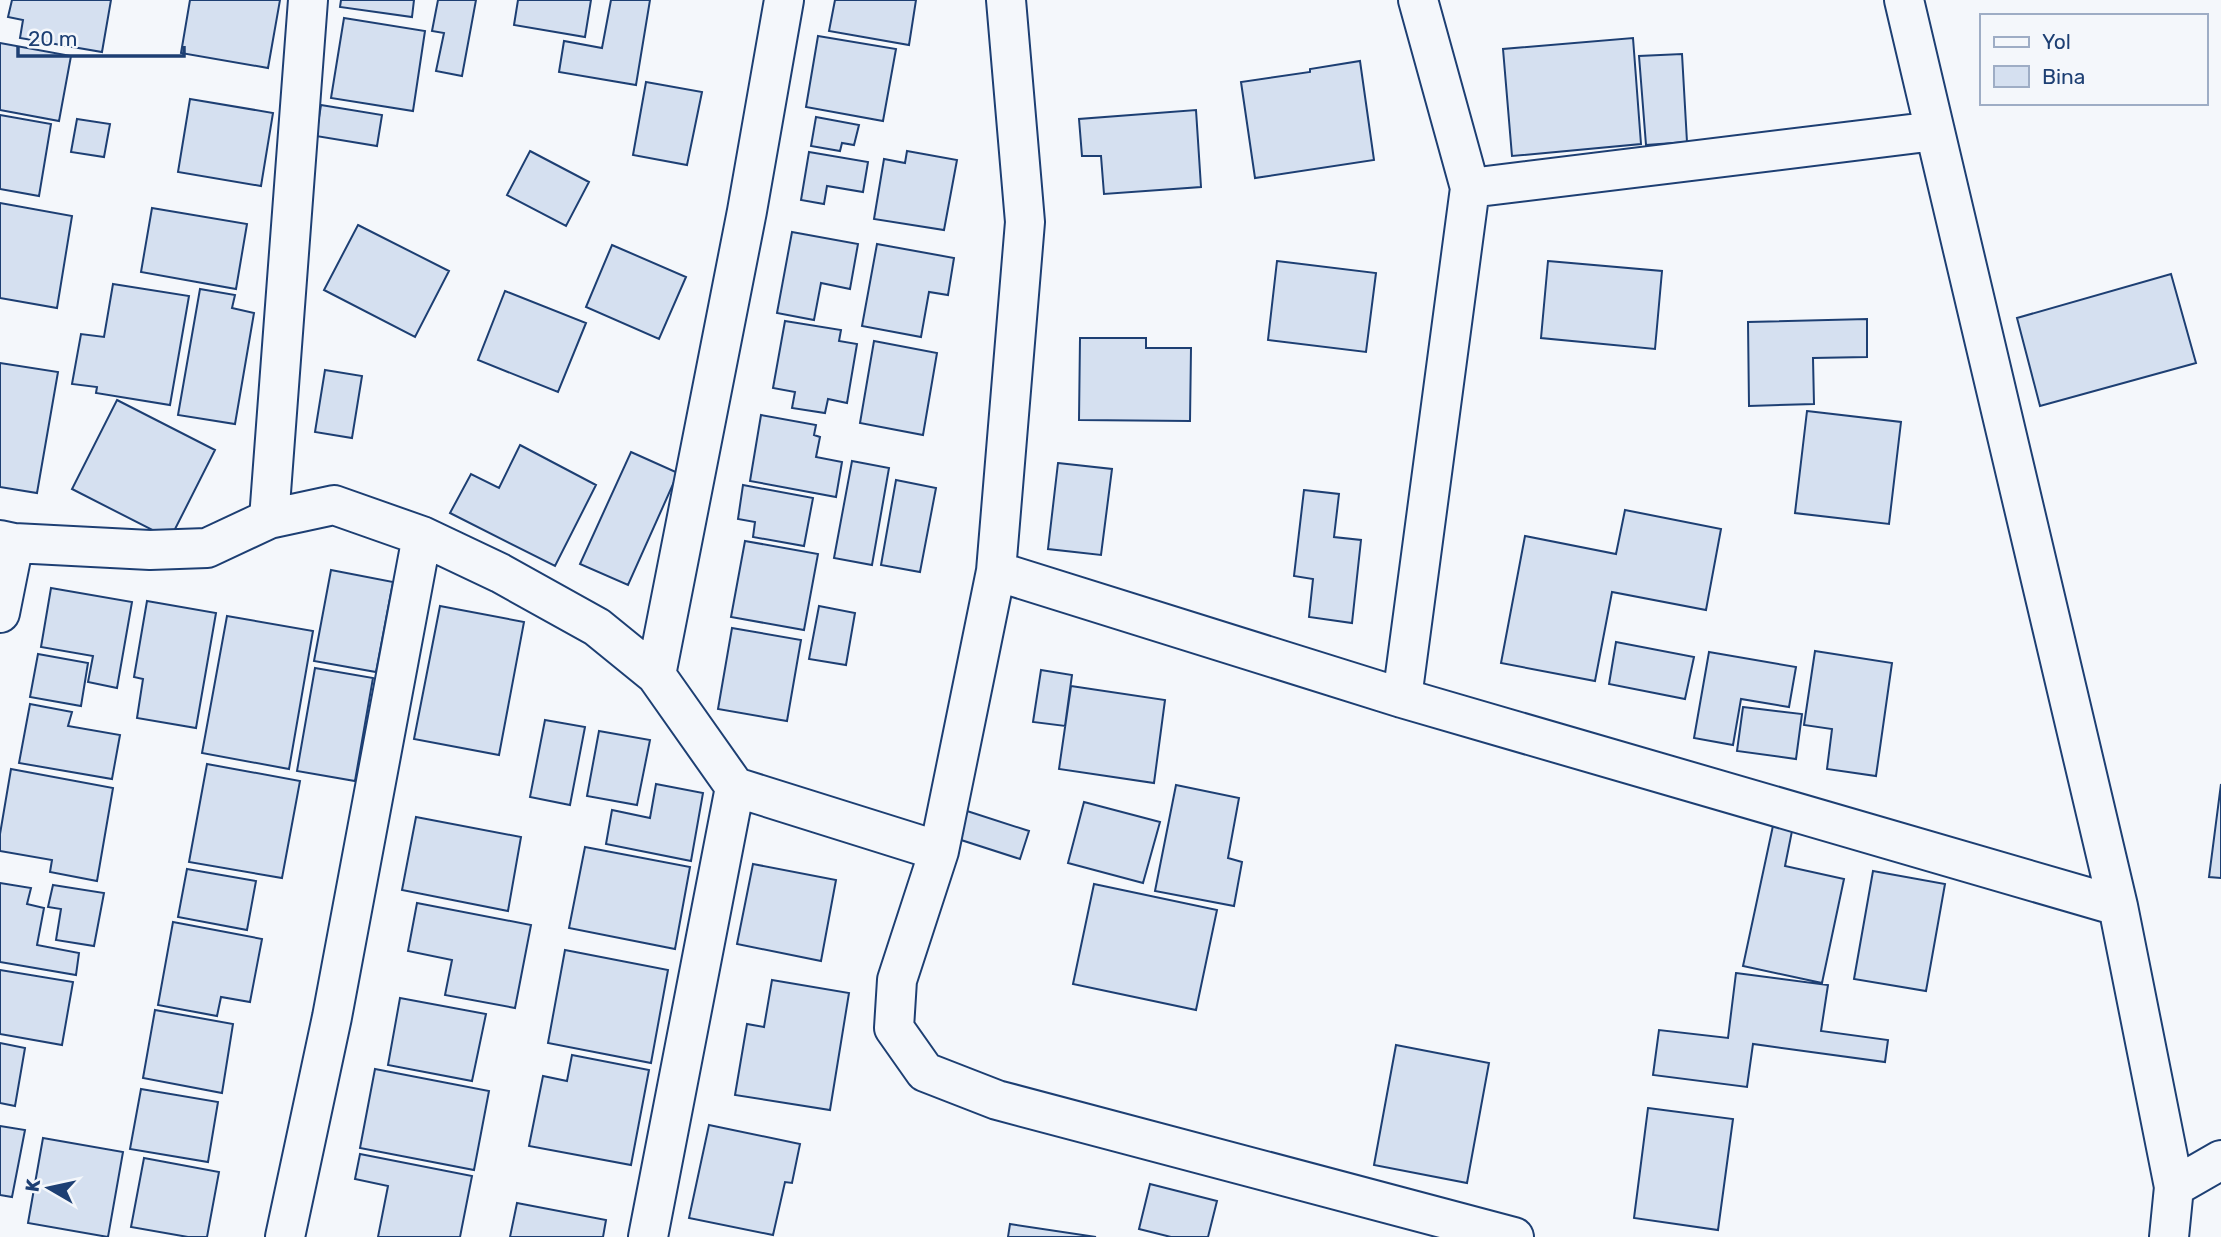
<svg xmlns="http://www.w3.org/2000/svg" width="2221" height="1237" font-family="Rubik,sans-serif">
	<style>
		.building { fill: #d5e0f0; stroke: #1d3f73; stroke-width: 2 }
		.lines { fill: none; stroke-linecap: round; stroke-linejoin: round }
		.street-casing { stroke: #1d3f73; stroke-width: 42 }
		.street { stroke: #f4f7fb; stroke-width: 38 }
	</style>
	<rect width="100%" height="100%" fill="#f4f7fb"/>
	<path class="building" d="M 12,0 L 111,0 L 102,52 L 20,38 L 23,20 L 8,17 Z
		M 190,0 L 280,0 L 268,68 L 181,53 Z
		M 341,0 L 414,0 L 412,17 L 340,7 Z
		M 438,0 L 476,0 L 462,76 L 436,71 L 444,33 L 432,31 Z
		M 518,0 L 591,0 L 585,37 L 514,25 Z
		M 611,0 L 650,0 L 636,85 L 559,72 L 564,41 L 602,48 Z
		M 835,0 L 916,0 L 909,45 L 829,31 Z
		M 344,18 L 425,31 L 413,111 L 331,98 Z
		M 818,36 L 896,49 L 883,121 L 806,107 Z
		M 1633,38 L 1641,144 L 1512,156 L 1503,49 Z
		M 0,43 L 71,56 L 59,121 L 0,110 Z
		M 1682,54 L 1687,142 L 1646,145 L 1639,56 Z
		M 1360,61 L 1374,160 L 1255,178 L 1241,82 L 1310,72 L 1310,69 Z
		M 646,82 L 702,92 L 687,165 L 633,155 Z
		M 190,99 L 273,113 L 261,186 L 178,172 Z
		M 321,105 L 382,115 L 377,146 L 316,136 Z
		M 1196,110 L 1201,187 L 1104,194 L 1101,156 L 1082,156 L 1079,119 Z
		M 0,115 L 51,124 L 39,196 L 0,189 Z
		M 816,117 L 859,125 L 854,145 L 842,143 L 840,151 L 811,146 Z
		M 77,119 L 110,124 L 104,157 L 71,152 Z
		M 530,151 L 589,182 L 566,226 L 507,195 Z
		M 907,151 L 957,160 L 944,230 L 874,219 L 884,159 L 905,163 Z
		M 809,152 L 868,162 L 863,192 L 827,186 L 824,204 L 801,200 Z
		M 0,203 L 72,216 L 57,308 L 0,298 Z
		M 152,208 L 247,224 L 236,289 L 141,272 Z
		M 358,225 L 449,271 L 415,337 L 324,290 Z
		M 792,232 L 858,244 L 850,289 L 821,283 L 814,320 L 777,313 Z
		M 877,244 L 954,258 L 948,295 L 929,292 L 921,337 L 862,326 Z
		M 612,245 L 686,277 L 659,339 L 586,307 Z
		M 1277,261 L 1376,273 L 1366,352 L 1268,340 Z
		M 1548,261 L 1662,271 L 1655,349 L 1541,338 Z
		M 2171,274 L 2196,363 L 2040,406 L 2017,318 Z
		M 113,284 L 189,296 L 170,405 L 96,393 L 97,387 L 72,384 L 81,334 L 104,337 Z
		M 200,289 L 235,295 L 232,308 L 254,313 L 235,424 L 178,415 Z
		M 505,291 L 586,323 L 558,392 L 478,360 Z
		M 1867,319 L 1867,357 L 1813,358 L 1814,404 L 1749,406 L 1748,322 Z
		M 785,321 L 841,330 L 839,341 L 857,344 L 847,403 L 828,399 L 825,413 L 792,408 L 795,392 L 773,388 Z
		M 1080,338 L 1146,338 L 1146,348 L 1191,348 L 1190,421 L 1079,420 Z
		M 874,341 L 937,353 L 923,435 L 860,423 Z
		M 0,363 L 58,372 L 37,493 L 0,487 Z
		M 325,370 L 362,376 L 352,438 L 315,432 Z
		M 117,400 L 215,450 L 170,539 L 72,489 Z
		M 1807,411 L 1901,422 L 1889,524 L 1795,513 Z
		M 761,415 L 816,425 L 814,435 L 820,437 L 816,457 L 842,462 L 836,497 L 750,481 Z
		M 520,445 L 596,485 L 555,566 L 450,513 L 471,474 L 499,488 Z
		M 631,452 L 678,473 L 628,585 L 580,564 Z
		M 852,461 L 889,468 L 872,565 L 834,558 Z
		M 1058,463 L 1112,469 L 1101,555 L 1048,549 Z
		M 896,480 L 936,488 L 920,572 L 881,565 Z
		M 743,485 L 813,498 L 804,546 L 753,537 L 755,522 L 738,519 Z
		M 1304,490 L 1339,494 L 1334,537 L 1361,540 L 1352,623 L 1309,617 L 1313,579 L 1294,576 Z
		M 1625,510 L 1721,529 L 1706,610 L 1612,592 L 1595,681 L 1501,663 L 1525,536 L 1616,554 Z
		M 745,541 L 818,554 L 804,630 L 731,617 Z
		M 331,570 L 393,582 L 376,672 L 314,661 Z
		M 51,588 L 132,602 L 117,688 L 88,682 L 93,656 L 41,647 Z
		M 147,601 L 216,613 L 196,728 L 137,718 L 143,679 L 134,677 Z
		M 440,606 L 524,622 L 499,755 L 414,739 Z
		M 819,606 L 855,613 L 846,665 L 809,659 Z
		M 227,616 L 313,631 L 289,769 L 202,753 Z
		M 732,628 L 801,640 L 787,721 L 718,709 Z
		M 1616,642 L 1694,657 L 1685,699 L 1609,684 Z
		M 1815,651 L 1892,663 L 1876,776 L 1827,769 L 1832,729 L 1804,725 Z
		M 1709,652 L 1796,667 L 1789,707 L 1741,699 L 1733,745 L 1694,738 Z
		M 38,654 L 88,663 L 81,706 L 30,697 Z
		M 315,668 L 373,678 L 355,781 L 297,771 Z
		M 1041,670 L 1072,675 L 1065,726 L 1033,722 Z
		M 1071,686 L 1165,700 L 1154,783 L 1059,769 Z
		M 30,704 L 72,712 L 68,726 L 120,735 L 112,779 L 19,763 Z
		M 1743,707 L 1802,714 L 1796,759 L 1737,751 Z
		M 545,720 L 585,727 L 570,805 L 530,797 Z
		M 599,731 L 650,740 L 637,805 L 587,796 Z
		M 207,764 L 300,781 L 282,878 L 189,862 Z
		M 11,769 L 113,788 L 97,881 L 50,872 L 52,860 L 0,851 L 0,834 Z
		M 656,784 L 703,793 L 691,861 L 606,844 L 612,810 L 650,818 Z
		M 2221,784 L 2221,878 L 2209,877 Z
		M 1176,785 L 1239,798 L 1228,858 L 1242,862 L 1234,906 L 1155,891 Z
		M 1084,802 L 1160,822 L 1143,883 L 1068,863 Z
		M 967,811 L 1029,831 L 1020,859 L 958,839 Z
		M 416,817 L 521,837 L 508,911 L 402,890 Z
		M 1774,821 L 1793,826 L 1785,866 L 1844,879 L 1822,983 L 1743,966 Z
		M 585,847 L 690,867 L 675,949 L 569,928 Z
		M 753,864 L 836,880 L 821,961 L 737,944 Z
		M 187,869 L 256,881 L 247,930 L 178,917 Z
		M 1873,871 L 1945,884 L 1926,991 L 1854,979 Z
		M 0,883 L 31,888 L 27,904 L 44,908 L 37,945 L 79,953 L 76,975 L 0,962 Z
		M 1094,884 L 1217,910 L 1196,1010 L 1073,984 Z
		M 53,885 L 104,893 L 94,946 L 56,940 L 61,909 L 48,907 Z
		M 417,903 L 531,925 L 515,1008 L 445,995 L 452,960 L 408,951 Z
		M 173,922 L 262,939 L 250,1002 L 221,997 L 217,1016 L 158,1005 Z
		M 565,950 L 668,970 L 651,1063 L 548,1043 Z
		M 0,970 L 73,982 L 62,1045 L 0,1034 Z
		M 1736,973 L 1828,985 L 1821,1031 L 1888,1040 L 1885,1062 L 1753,1044 L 1747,1087 L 1653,1075 L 1659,1030 L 1728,1038 Z
		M 772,980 L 849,993 L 830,1110 L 735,1095 L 747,1024 L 764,1027 Z
		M 400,998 L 486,1014 L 472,1081 L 388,1065 Z
		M 155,1010 L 233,1024 L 222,1093 L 143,1078 Z
		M 0,1043 L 25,1048 L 15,1106 L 0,1103 Z
		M 1396,1045 L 1489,1063 L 1467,1183 L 1374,1165 Z
		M 572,1055 L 649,1070 L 631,1165 L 529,1146 L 543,1076 L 567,1081 Z
		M 375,1069 L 489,1091 L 474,1170 L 360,1148 Z
		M 141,1089 L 218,1102 L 208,1162 L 130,1149 Z
		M 1648,1108 L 1733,1119 L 1718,1230 L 1634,1218 Z
		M 709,1125 L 800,1144 L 792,1183 L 785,1182 L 773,1235 L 689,1218 Z
		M 0,1126 L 25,1130 L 12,1197 L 0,1195 Z
		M 43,1138 L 123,1152 L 108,1237 L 28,1223 Z
		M 360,1154 L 472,1176 L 460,1237 L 378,1237 L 388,1186 L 355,1179 Z
		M 144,1158 L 219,1172 L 207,1237 L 188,1237 L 131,1227 Z
		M 1150,1184 L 1217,1201 L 1208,1237 L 1171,1237 L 1139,1229 Z
		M 517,1203 L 606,1220 L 603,1237 L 510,1237 Z
		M 1010,1224 L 1096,1237 L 1008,1237 Z"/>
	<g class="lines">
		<g class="street-casing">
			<path id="street" d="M 1006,0 L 1025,222 L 996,571 L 939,851 L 897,980 L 894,1028 L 925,1072 L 997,1100 L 1514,1237
				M 1904,0 L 2118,906 L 2174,1187 L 2169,1237
				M 1470,188 L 1935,131
				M 269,519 L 308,0
				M 0,540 L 14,543 L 150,550 L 207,548 L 269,519 L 334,505 L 422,536 L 500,573 L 597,627 L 656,675 L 735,787 L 648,1237
				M 996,571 L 1402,698 L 2118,906
				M 0,613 L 14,543
				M 656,675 L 747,211 L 784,0
				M 1402,698 L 1470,188 L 1418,0
				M 735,787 L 939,851
				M 2174,1187 L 2221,1160
				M 285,1237 L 332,1017 L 422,536"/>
		</g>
		<use href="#street" class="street"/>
	</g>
	<rect x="1980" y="14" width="228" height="91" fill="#f4f7fb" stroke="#9eadc5" stroke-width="2"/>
	<rect x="1994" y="37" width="35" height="10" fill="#f4f7fb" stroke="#9eadc5" stroke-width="2"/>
	<text x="2042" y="49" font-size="21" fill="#1d3f73">Yol</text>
	<rect x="1994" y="66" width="35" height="21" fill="#d5e0f0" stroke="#9eadc5" stroke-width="2"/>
	<text x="2042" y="84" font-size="21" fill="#1d3f73">Bina</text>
	<g transform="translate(49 1188) rotate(279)" stroke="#f4f7fb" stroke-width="5" paint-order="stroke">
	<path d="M0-5L12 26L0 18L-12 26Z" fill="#1d3f73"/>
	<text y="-10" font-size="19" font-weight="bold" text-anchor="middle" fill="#1d3f73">K</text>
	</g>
	<path d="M18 46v10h166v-10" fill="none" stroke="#1d3f73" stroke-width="3.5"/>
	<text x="28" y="46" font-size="21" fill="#1d3f73" stroke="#f4f7fb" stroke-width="5" paint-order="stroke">20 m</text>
</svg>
